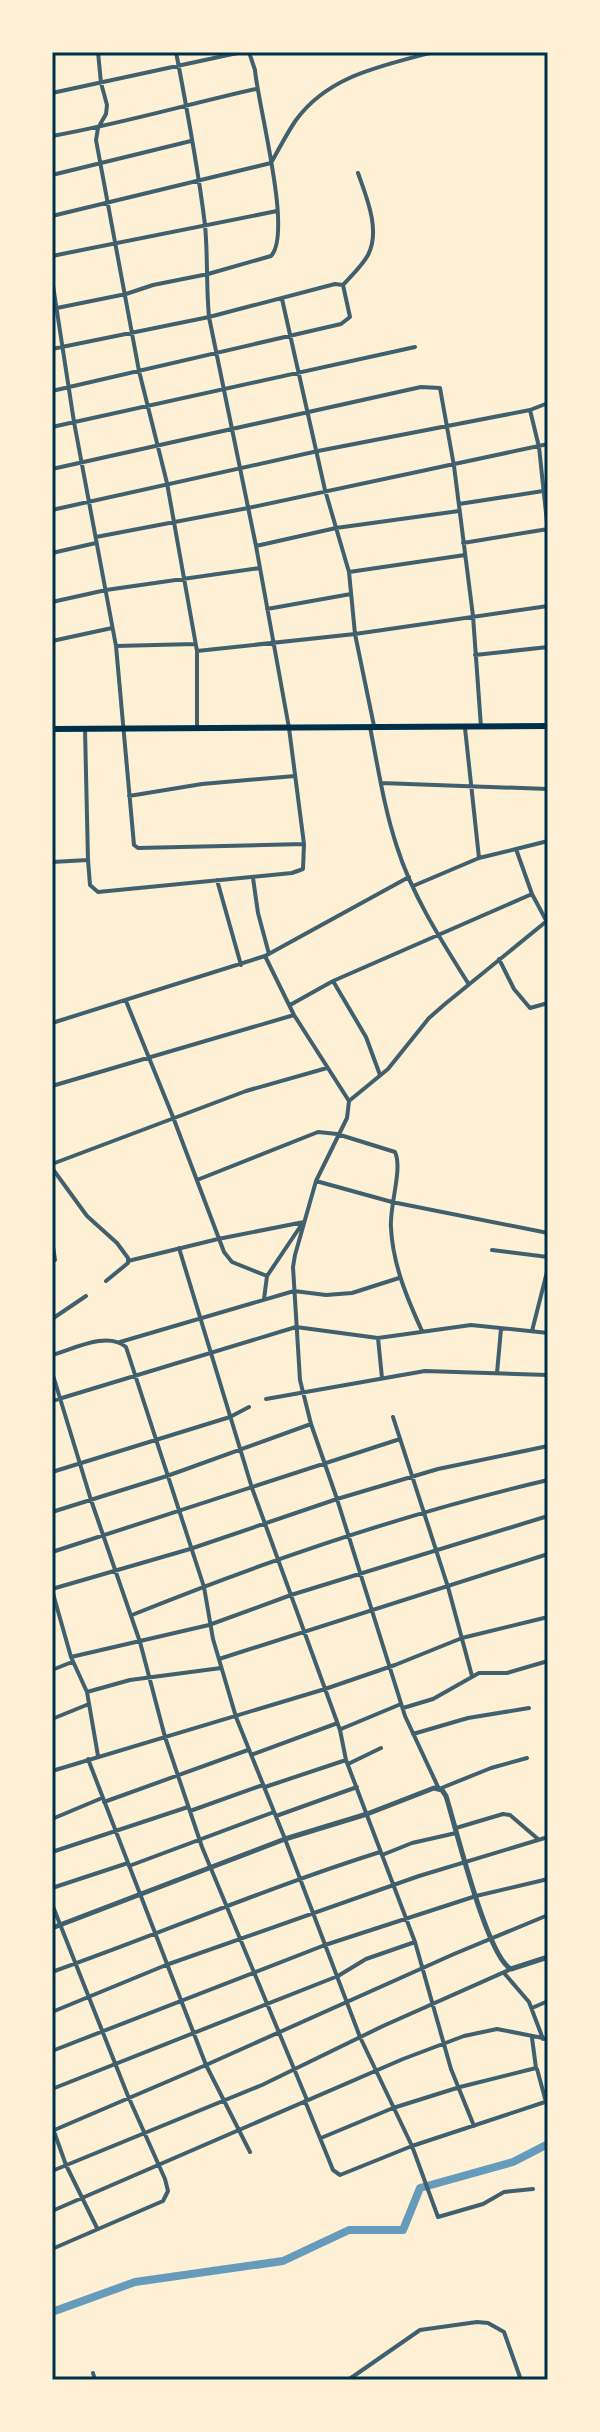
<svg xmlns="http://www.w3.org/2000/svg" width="600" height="2432" font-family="'DejaVu Sans',sans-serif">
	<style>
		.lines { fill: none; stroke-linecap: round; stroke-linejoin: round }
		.canal { stroke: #669bbc; stroke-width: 8 }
		.minor { stroke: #3f606c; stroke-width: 4 }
		.tertiary { stroke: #3f606c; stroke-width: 5 }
		.secondary { stroke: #003049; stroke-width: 6 }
		.neatline { fill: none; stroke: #003049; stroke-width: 3 }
	</style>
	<rect width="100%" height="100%" fill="#fdf0d5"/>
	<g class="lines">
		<path class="canal" d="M 52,2312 L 135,2282 L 283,2261 L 349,2230 L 403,2230 L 420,2188 L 513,2162 L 548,2144"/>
		<path class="minor" d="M 98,52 L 101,83 L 107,105 L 106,114 L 98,128 L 96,140 L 139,371 L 167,483 L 197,651 L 197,728
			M 52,53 L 57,52
			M 52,93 L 242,52
			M 52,136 C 121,124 188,104 256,89
			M 52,175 L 191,141
			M 52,216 L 271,163 C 279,149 287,133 296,120 C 329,75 382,66 433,52
			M 52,256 L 277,211
			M 52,279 L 74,422 L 116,646 L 134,845 L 138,848 L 304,844
			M 343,285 C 351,276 362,266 368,255 C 381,230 366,196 358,173
			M 282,299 L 325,490 L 349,572 L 355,634 L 374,726
			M 52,309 L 126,294 L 153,285 L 208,274 L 271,256 C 293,233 258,106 255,70 L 249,52
			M 52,349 L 209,317 L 335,284 L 343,285
			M 52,391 L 341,324 L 350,317 L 343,285
			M 530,410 L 539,447 L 548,532
			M 52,427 L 415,347
			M 52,469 L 421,387 L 440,388 L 454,466 L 473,616 L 481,727
			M 459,504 L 543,491
			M 52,510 L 318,451 L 530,410 L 548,403
			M 96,537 L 248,508 L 548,444
			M 463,543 L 548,529
			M 256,546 L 336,528 L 459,511
			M 52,553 L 96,543
			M 349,572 L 465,555
			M 52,602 L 106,590 L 260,568
			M 267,609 L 351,594
			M 52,641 L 112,628
			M 116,646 L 195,644
			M 197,651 L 355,634 L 548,606
			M 475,655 L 548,647
			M 370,727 C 378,767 384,808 397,847 C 412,895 441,940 468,983
			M 465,728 L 479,858
			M 85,729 L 88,860 L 90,885 L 98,892 L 292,873 L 303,869 L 304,844 L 289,728 L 256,546 L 209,317 C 206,286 208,256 205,225 C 198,167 187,109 176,52
			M 381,783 L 548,789
			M 129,796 L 202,784 L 295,776
			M 516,849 L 548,841
			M 52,862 L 88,860
			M 253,878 L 258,913 L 269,954
			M 217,880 L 241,965
			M 413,886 L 479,858 L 516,849 L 532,894 L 548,924
			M 265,956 L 294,1015 L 349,1101
			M 499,959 L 514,989 L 530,1008 L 548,1003
			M 333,981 L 366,1037 L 380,1075
			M 126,1001 L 173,1117 L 224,1252 L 232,1262 L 267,1276
			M 290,1005 L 333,981 L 532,894
			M 52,1023 L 265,956 L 409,877
			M 52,1086 L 294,1015
			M 52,1164 L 246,1091 L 327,1068
			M 52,1168 L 87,1216 L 117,1243 L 128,1258 L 128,1263 L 106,1281
			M 197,1180 L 318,1132 L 337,1134 L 395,1152 C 403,1169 389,1207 391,1228 C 393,1265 407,1298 422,1331
			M 316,1181 L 392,1202 L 548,1233
			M 52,1240 L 55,1260 L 52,1261
			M 179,1248 L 252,1488 L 340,1730 L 346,1760 L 415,1942 L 451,2069 L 474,2126
			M 492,1250 L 548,1257
			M 128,1261 L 218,1239 L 304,1222
			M 264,1299 L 267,1276 L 302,1224
			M 52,1319 L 86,1296
			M 532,1331 L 548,1268
			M 378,1338 L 382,1378
			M 120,1342 L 294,1291 L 326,1295 L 352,1293 L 399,1278
			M 52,1355 C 74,1349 107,1331 126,1347 L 204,1587 L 213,1639 L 236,1717 L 285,1839 L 360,2037 L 412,2146 L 438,2217 L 483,2204 L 504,2192 L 533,2189
			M 52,1372 L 91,1500 L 140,1642 L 165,1737 L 202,1847 L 307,2100
			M 497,1373 L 501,1329
			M 266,1399 L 425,1371 L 548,1375
			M 52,1401 L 296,1327 L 378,1338 L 471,1325 L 548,1333
			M 393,1417 L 448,1587 L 472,1676
			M 52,1472 L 230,1417 L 249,1407
			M 52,1512 L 167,1476 L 311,1424
			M 52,1552 L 400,1439
			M 52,1589 L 190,1549 L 337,1499 L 438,1469 L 548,1446
			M 52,1590 L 71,1657 L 87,1692 L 98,1756
			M 132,1615 C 268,1560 406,1513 548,1480
			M 71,1657 L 209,1625 L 291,1595 L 548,1516
			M 219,1659 L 548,1554
			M 52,1670 L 72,1662
			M 87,1692 L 130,1680 L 221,1668
			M 403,1708 L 433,1699 L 479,1673 L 507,1673 L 548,1661
			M 52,1719 L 89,1704
			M 341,1729 L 401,1704
			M 413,1734 L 468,1718 L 529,1708
			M 251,1755 L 335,1724
			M 527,1758 L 491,1768 L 439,1789 L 405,1716 L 337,1499 L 311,1424 L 300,1380 L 293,1267 L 295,1255 L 316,1181 L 347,1118 L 349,1101 L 388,1069 L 429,1018 L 445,1004 L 548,920
			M 88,1759 L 206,2065 L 454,1954 L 548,1915
			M 348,1764 L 381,1748
			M 52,1771 L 325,1689 L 395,1665 L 462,1638 L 548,1617
			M 265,1787 L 346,1760
			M 104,1802 L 248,1750
			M 190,1811 L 263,1785
			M 276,1816 L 357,1787
			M 52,1819 L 102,1798
			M 456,1828 L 503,1814 L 510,1815 L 538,1839
			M 52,1852 L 188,1807
			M 382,1855 L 412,1843 L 456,1833
			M 129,1866 L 274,1812
			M 52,1888 L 128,1863
			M 52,1904 L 128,2096 L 165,2179 L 168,2191 L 163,2201 L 52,2249
			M 52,1972 C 162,1933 269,1887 380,1852
			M 504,1973 L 529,2002 L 543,2039
			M 532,2008 L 548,2001
			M 52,2012 L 166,1965 L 419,1876 L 548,1837
			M 52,2051 L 325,1945 L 476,1896 L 548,1879
			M 537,2069 L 546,2102
			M 52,2089 L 338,1976 L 366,1959 L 415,1942
			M 305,2101 L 333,2170 L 340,2175 L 412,2146 L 548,2101
			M 52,2126 L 66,2165 L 97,2228
			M 52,2131 L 206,2065 L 250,2152
			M 321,2138 L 393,2108 L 460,2087 L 536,2068 L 532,2038
			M 52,2171 L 262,2085 L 383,2026 L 511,1969
			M 52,2211 L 403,2059 L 464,2036 L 497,2029 L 548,2039
			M 93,2373 L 95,2380
			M 348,2380 L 420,2330 L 477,2322 L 488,2323 L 504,2332 L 521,2380"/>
		<path class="tertiary" d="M 52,1928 L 285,1839 L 367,1814 L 434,1788 L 442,1790 L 446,1796 C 456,1828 487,1957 511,1969 L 548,1957"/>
		<path class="secondary" d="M 52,729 L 548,726"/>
	</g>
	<rect width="600" height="2432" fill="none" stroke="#fdf0d5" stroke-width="108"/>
	<rect x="54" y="54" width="492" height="2324" class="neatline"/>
</svg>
